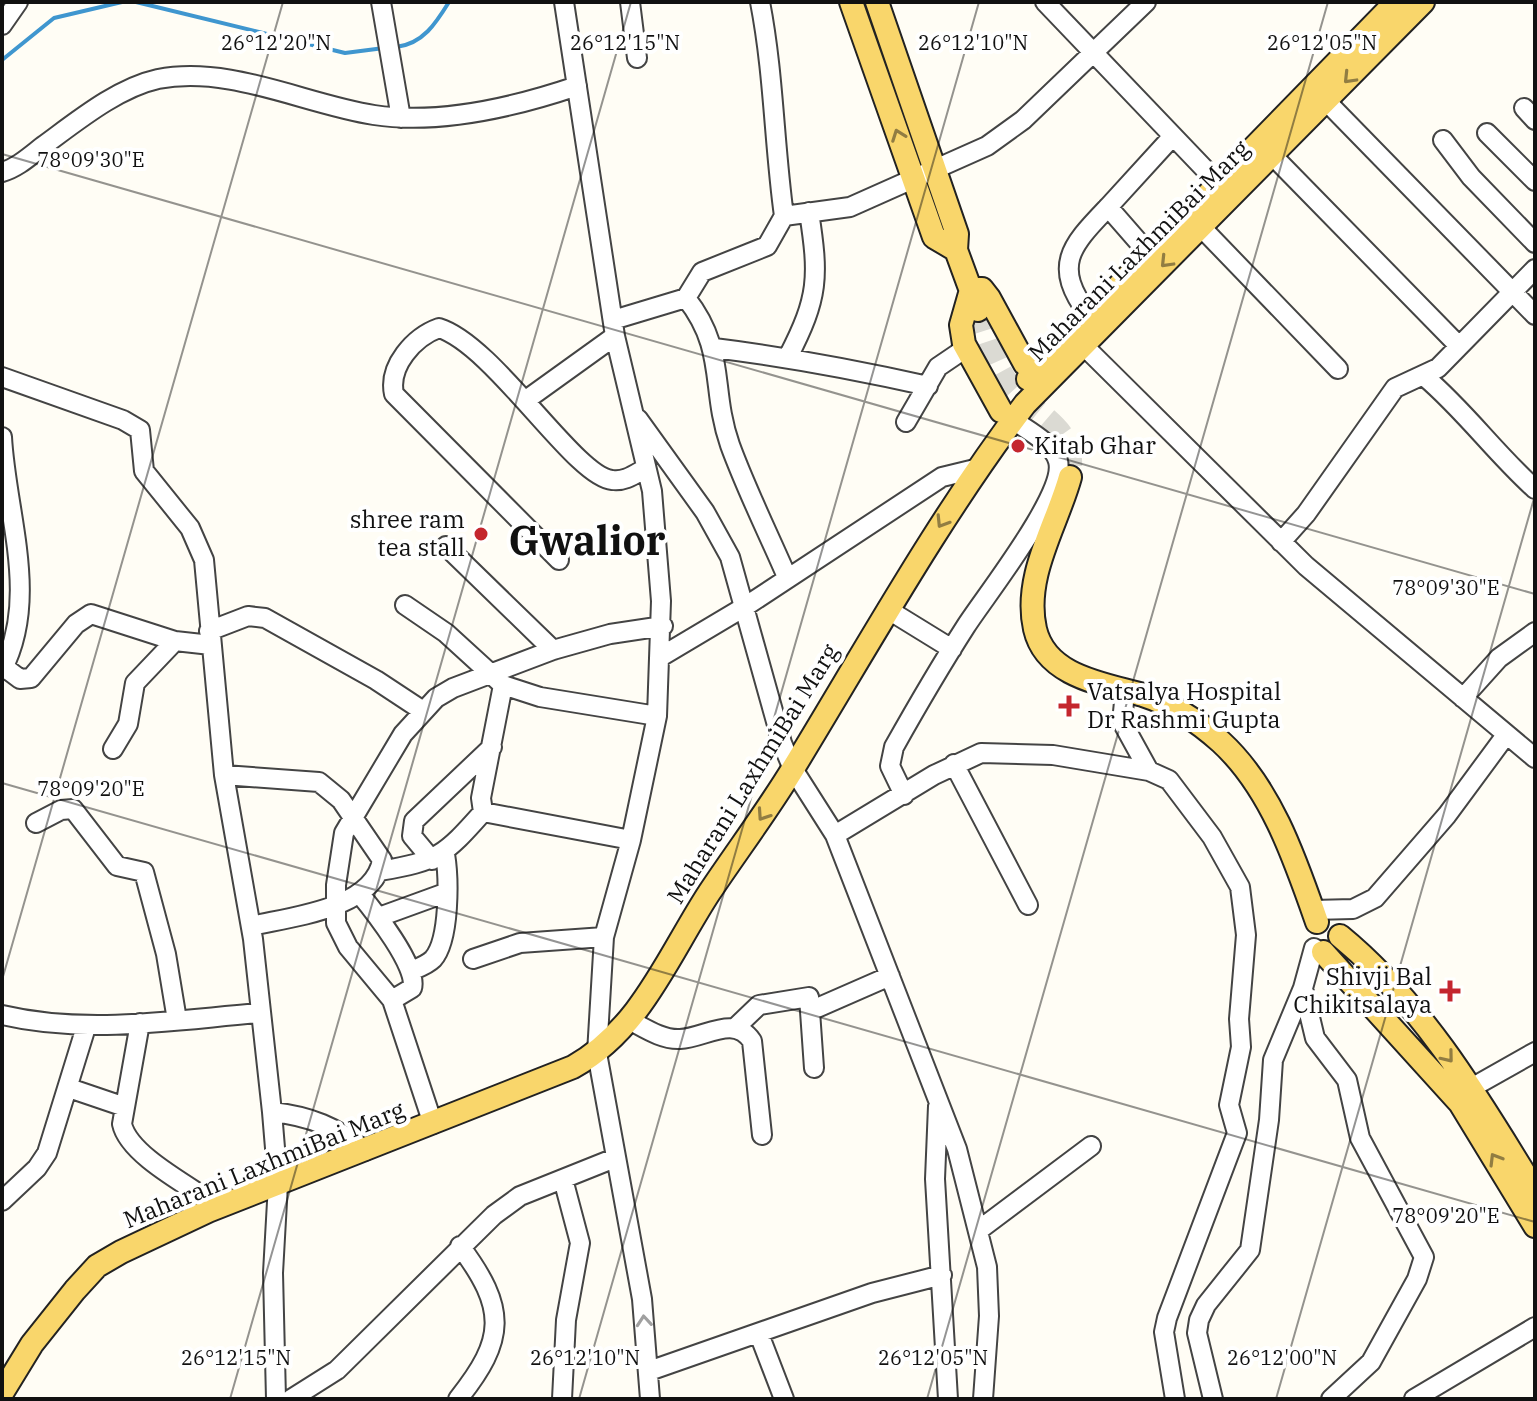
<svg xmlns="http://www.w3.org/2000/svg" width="1537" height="1401" font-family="'IBM Plex Serif',serif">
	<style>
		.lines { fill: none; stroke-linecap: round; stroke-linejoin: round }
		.stream { stroke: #3f96cf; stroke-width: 4 }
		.major-tunnel { stroke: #dbdad3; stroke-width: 22; stroke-dasharray: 22 11; stroke-linecap: butt }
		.minor-casing { stroke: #444; stroke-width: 22 }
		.major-casing { stroke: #222; stroke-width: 26 }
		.minor { stroke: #fff; stroke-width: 18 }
		.major { stroke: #f9d66b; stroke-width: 22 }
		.oneway { stroke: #917d42 }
		.oneway2 { stroke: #a0a0a0 }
		.ticks { fill: none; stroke: #111; stroke-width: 2; stroke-opacity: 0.45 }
		.poi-dot { fill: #c4262e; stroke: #fff; stroke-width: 3 }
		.labels { text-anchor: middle; stroke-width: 8; stroke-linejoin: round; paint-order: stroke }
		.street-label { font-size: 24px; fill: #111; stroke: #fff }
		.poi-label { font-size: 24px; fill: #111; stroke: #fff; text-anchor: start }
		.town-label { font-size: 40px; font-weight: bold; fill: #111; stroke: #fff }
		.ticks-label { font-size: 20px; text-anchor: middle; fill: #111; stroke: #fff; stroke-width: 8; stroke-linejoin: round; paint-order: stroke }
	</style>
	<rect width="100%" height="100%" fill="#fffdf5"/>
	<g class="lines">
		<path class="stream" d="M 136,2 L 345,53 L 384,48
			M 396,47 C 423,44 436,23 449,2
			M 2,60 L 54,18 L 122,2"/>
		<path class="major-tunnel" d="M 978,310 C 987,335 993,364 1010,385 C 1037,418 1079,427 1070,477"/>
		<g class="minor-casing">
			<path id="minor" d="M 381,2 L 401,118
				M 564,2 L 615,336 L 652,491 L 661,601 L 657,716 L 631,840 L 604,937 L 597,1053 L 642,1299 L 650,1399
				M 630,2 L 637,58
				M 760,2 C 774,74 774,144 784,216
				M 1045,2 L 1219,184
				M 2,25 L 18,2
				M 1326,101 L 1535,315
				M 1524,108 L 1535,120
				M 1487,133 L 1535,181
				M 1443,140 L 1471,177 L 1535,243
				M 1271,154 L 1458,345
				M 2,172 C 17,168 30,156 43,146 C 76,122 117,88 158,79 C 230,65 304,104 374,115 C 440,125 515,107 577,86
				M 1108,207 L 1149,254
				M 1201,227 L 1338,369
				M 686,298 C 727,350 710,388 730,445 C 746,489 768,533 787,577
				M 1089,315 C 1050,264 1073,244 1110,205 C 1131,182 1152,159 1173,136
				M 613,320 L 686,298 L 702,272 L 767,246 L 784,216 L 850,207 L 987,146 L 1023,120 L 1146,2
				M 1084,346 L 1306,566 L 1535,758
				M 714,348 C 787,357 857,370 928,386
				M 788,357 C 819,297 819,277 809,212
				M 2,377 L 123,420 L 140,430 L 144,471 L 190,528 L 204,560 L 224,775 L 253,939 L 272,1112 L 278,1184 L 273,1273 L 276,1399
				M 1425,377 C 1465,411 1496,454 1535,489
				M 526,400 L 615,336
				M 638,419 L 705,512 L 730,557 L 782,743 L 793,769 L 835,835 L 957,1149 L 987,1267 L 989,1316 L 983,1399
				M 906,422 L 938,367 L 966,348
				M 2,437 C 6,513 40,598 2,670
				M 1281,542 L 1306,514 L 1395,388 L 1438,368 L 1535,269
				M 446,546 L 553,650
				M 559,560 L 394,394 C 388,366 414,337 439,328 C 494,345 575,477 612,480 C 625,482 635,474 646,468
				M 405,605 L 446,633 L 503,685 L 540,697 L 657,716
				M 887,609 L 952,649
				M 209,631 L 248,616 L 265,618 L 376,680 L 423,711
				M 662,656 L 746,606 L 942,477 L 975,469
				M 4,667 L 20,679 L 31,678 L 76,624 L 91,614 L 175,641 L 211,645
				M 503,685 L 481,798 L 483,812 L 631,840
				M 1125,692 L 1122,722 L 1149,771
				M 1463,698 L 1499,658 L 1535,632
				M 113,749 L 128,724 L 135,683 L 175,641
				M 954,764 L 1028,905
				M 224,775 L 319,782 L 341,800 L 382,860 C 374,909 290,917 251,926
				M 904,795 L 890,766 L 894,747 C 917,706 941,665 966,626 C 986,595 1067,493 1058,461 C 1053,443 1027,430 1013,420
				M 36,823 L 61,810 L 73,809 L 117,866 L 144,872 L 166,954 L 177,1020
				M 835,835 L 934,775 L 981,753 L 1053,755 L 1149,771 L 1169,780 L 1212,837 L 1240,887 L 1246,935 L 1239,1019 L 1241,1047 L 1229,1105 L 1237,1133 L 1167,1318 L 1164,1332 L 1175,1399
				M 432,860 L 412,836 L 414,821 L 492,747
				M 380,871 C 438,861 444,856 483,812
				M 359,893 C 373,910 419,968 412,988 L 392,1000
				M 1313,910 L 1353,909 L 1375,898 L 1447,815 L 1506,735
				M 379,917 L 445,893
				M 473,959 L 520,943 L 604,937
				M 411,971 C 418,968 427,965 433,959 C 450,940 449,878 445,854
				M 1303,988 L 1315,1038 L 1347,1080 L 1360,1138 L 1424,1257 L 1417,1279 L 1371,1362 L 1331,1399
				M 810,1011 L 890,976
				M 2,1015 C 87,1035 174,1020 260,1013
				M 631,1021 C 646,1029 663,1040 680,1039 C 705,1038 734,1014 752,1041 L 762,1135
				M 140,1023 L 122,1124 C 129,1156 192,1187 219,1207
				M 736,1027 L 759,1005 L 809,997 L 814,1068
				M 1473,1087 L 1535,1052
				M 69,1088 L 125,1107
				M 938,1106 L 935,1179 L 948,1399
				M 272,1112 C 309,1116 338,1127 365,1151
				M 433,1124 L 392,1000 L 348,947 L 336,923 L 336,885 L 344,833 L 403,734 L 436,698 L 453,688 L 553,650 L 610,634 L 663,626
				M 2,1201 L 37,1168 L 47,1153 L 86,1027
				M 979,1230 L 1091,1146
				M 759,1334 L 784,1399
				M 649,1371 L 872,1293 L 942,1275
				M 291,1399 L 337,1370 L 494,1215 L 520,1196 L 615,1158
				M 458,1399 C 506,1339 507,1309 460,1246
				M 562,1399 L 566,1320 L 580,1243 L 563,1179
				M 1213,1399 L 1197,1333 L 1199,1320 L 1206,1305 L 1250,1250 L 1269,1120 L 1273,1060 L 1303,988 L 1314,948
				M 1414,1399 L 1535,1327"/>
		</g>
		<g class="major-casing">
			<path id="major" d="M 851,2 L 934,237 L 956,250
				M 877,2 L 957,234 L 956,250 L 978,310
				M 972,289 L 982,289 L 989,298 L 1025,364 L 1034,366 L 1046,352
				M 971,290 L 961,325 L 964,344 L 1001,411
				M 1028,379 L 1396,2
				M 1070,477 C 1057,525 1023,576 1035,629 C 1046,677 1104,684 1143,695 C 1171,704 1199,722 1221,742 C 1271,788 1295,859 1317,922
				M 1340,936 C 1423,1004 1480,1101 1535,1191
				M 1323,952 L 1460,1103 L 1535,1226
				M 2,1393 L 32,1344 L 75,1290 L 97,1266 L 121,1252 L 208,1211 L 573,1067 C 641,1029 668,956 709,893 C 737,851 768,810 794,767 C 869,644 938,519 1025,404 L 1423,2"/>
		</g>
		<use href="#minor" class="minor"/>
		<use href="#major" class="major"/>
	</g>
	<defs><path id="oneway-chevron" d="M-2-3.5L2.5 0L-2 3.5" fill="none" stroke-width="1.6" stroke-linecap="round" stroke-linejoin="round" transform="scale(2)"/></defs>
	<g class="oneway">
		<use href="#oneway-chevron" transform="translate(1349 78) rotate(134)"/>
		<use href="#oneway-chevron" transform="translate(898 135) rotate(-110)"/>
		<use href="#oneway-chevron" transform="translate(1166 262) rotate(134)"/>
		<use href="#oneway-chevron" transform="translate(942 522) rotate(122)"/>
		<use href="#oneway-chevron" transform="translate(763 815) rotate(124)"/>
		<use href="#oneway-chevron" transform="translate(1448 1057) rotate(51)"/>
		<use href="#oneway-chevron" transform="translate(1495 1159) rotate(-121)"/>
	</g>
	<use class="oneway2" href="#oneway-chevron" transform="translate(644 1321) rotate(-95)"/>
	<path class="ticks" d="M 2,154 L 1535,594M 2,783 L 1535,1222M 2,980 L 283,2M 230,1399 L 631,2M 579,1399 L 979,2M 927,1399 L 1328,2M 1276,1399 L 1535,495"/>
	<g class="poi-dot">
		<circle cx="1018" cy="446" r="8"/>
		<circle cx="481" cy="534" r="8"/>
		<path d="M1065 694h8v8h8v8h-8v8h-8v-8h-8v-8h8z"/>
		<path d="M1446 979h8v8h8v8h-8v8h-8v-8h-8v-8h8z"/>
	</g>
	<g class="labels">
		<g class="street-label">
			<text transform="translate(1139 251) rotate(-45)" y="8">Maharani LaxhmiBai Marg</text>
			<text transform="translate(753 774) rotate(-58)" y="8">Maharani LaxhmiBai Marg</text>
			<text transform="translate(264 1165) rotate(-22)" y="8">Maharani LaxhmiBai Marg</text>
		</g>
		<g class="poi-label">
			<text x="1034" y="454">Kitab Ghar</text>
			<text x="465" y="528" text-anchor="end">shree ram<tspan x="465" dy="28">tea stall</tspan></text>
			<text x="1087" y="700">Vatsalya Hospital<tspan x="1087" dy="28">Dr Rashmi Gupta</tspan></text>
			<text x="1432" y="985" text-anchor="end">Shivji Bal<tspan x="1432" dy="28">Chikitsalaya</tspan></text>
		</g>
		<g class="town-label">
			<text x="587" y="555">Gwalior</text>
		</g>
	</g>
	<g class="ticks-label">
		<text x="276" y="50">26°12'20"N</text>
		<text x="625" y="50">26°12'15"N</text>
		<text x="973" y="50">26°12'10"N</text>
		<text x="1322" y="50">26°12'05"N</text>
		<text x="91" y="167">78°09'30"E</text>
		<text x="1446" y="595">78°09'30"E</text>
		<text x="91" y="796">78°09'20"E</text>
		<text x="1446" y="1223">78°09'20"E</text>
		<text x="236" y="1365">26°12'15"N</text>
		<text x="585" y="1365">26°12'10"N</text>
		<text x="933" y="1365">26°12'05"N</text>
		<text x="1282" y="1365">26°12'00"N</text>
	</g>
	<rect width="1537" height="1401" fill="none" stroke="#111111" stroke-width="8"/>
</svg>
